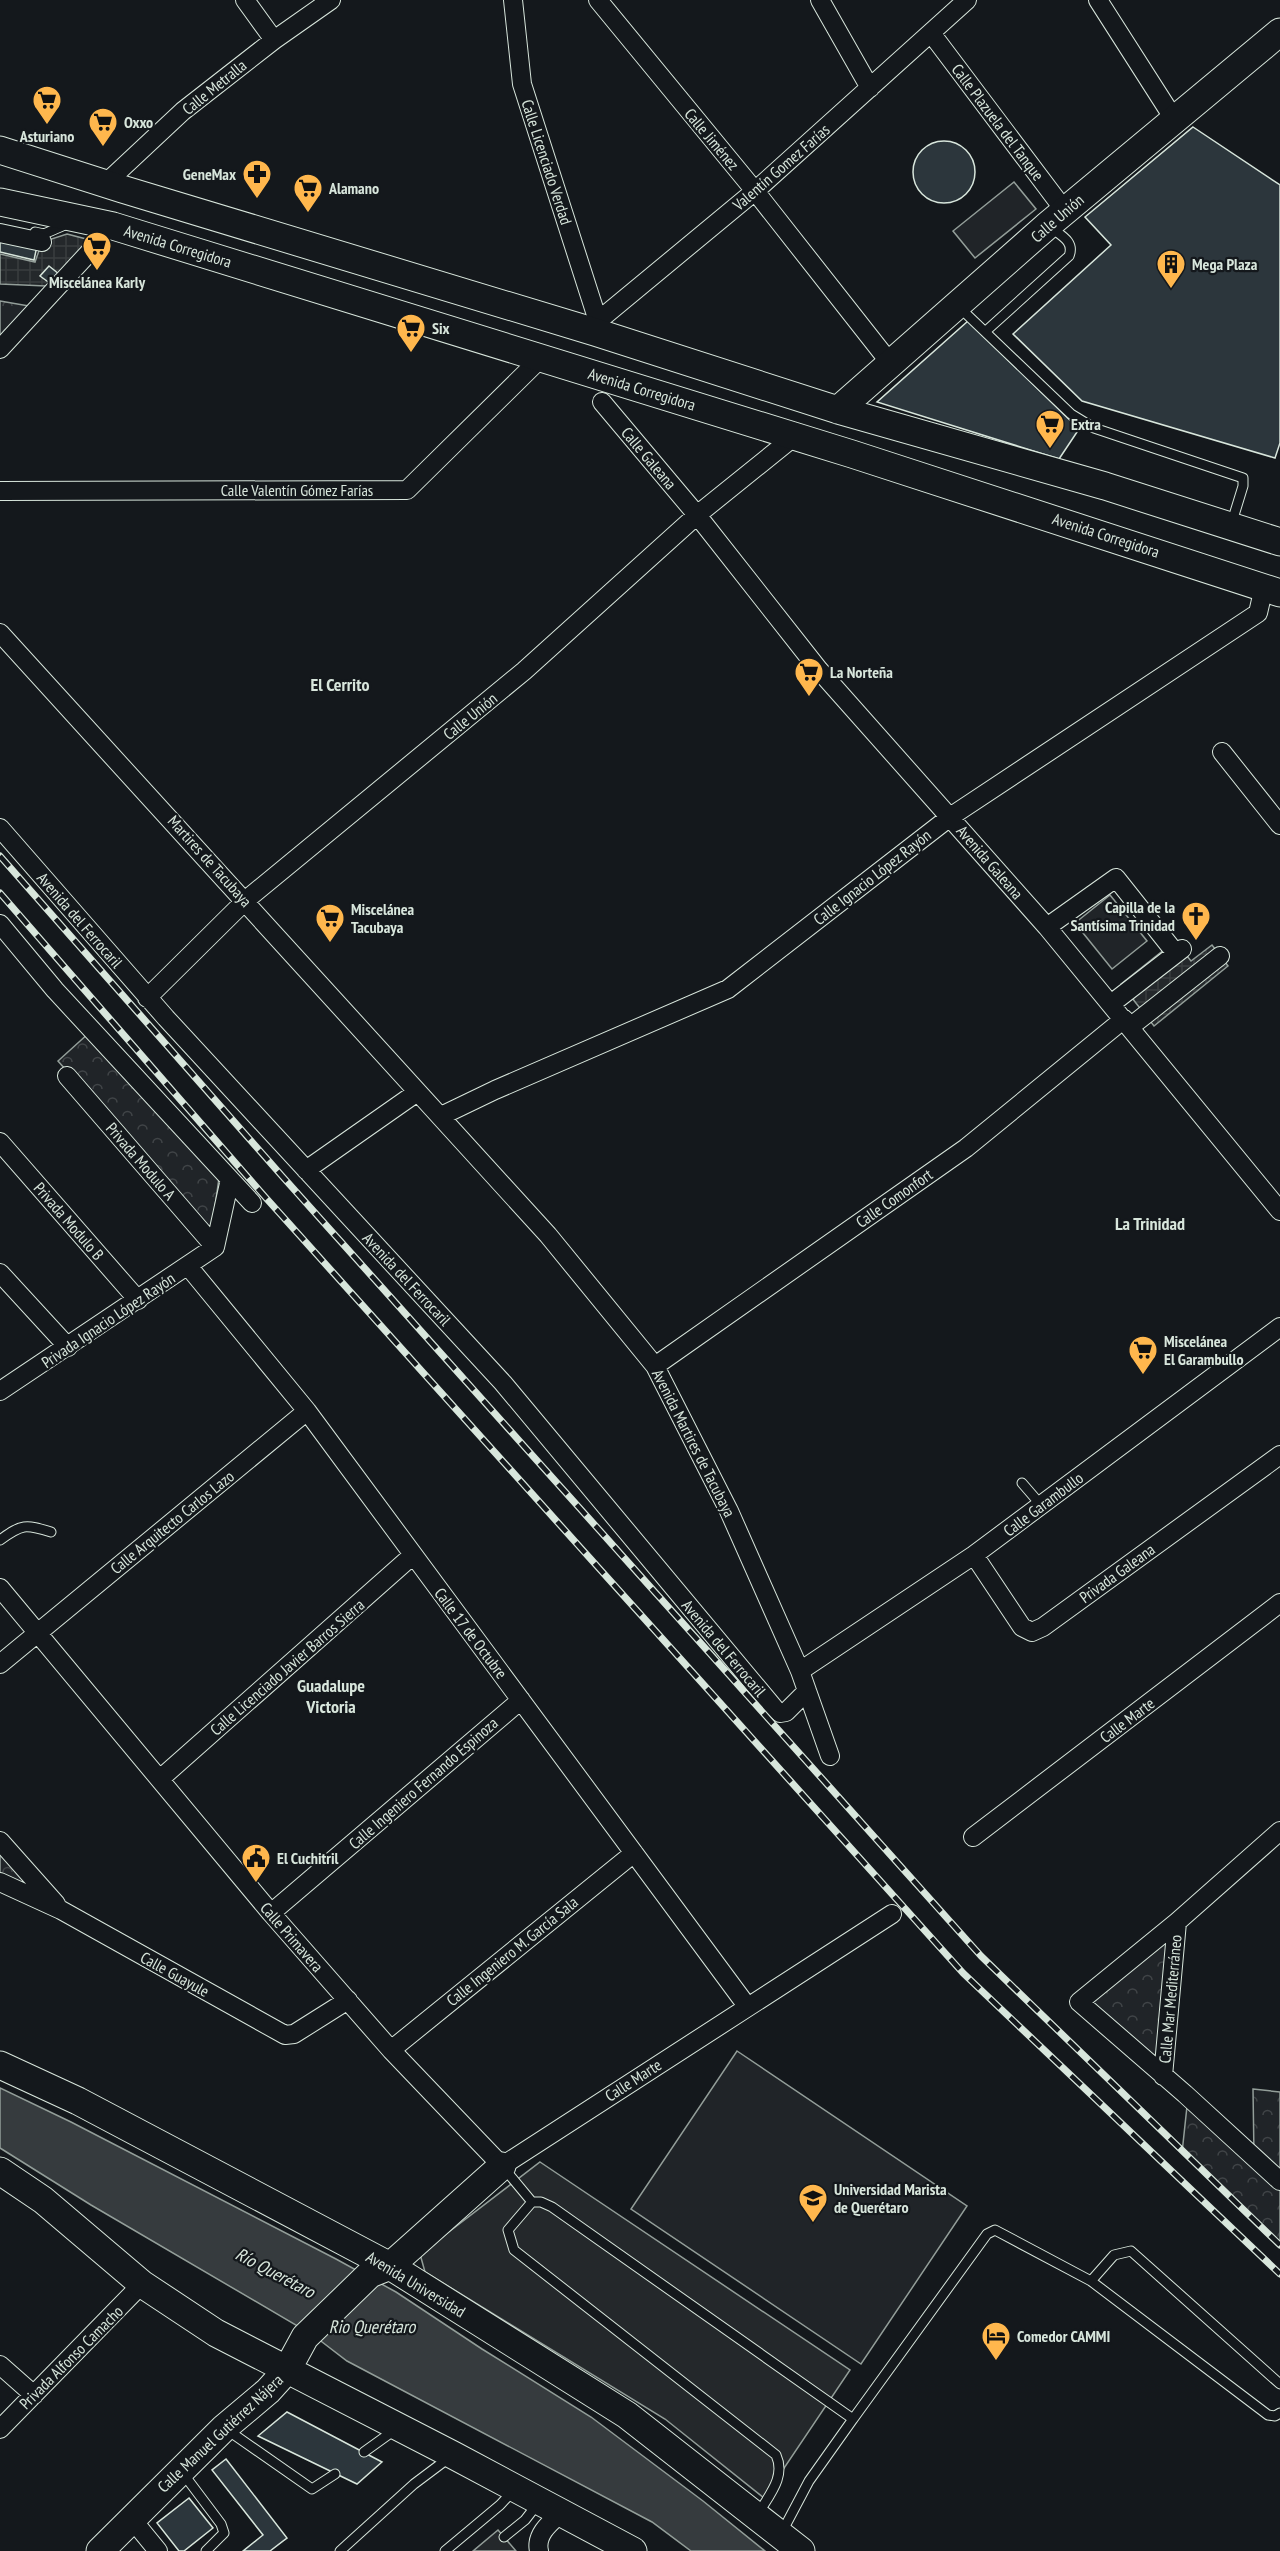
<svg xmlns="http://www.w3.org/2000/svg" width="1280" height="2551" font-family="'PT Sans Narrow',sans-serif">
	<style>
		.grass { fill: #202428; stroke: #939e99; stroke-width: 1.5 }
		.park { fill: url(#park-crowns); stroke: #939e99; stroke-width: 1.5 }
		.parking { fill: #24282b; stroke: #939e99; stroke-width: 1.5 }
		.plaza { fill: url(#plaza-grid); stroke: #939e99; stroke-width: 1.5 }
		.water { fill: #363b3e; stroke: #939e99; stroke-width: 1.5 }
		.building { fill: #2c363c; stroke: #d8e6dc; stroke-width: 1.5 }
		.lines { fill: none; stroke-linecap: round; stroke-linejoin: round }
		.lane-casing { stroke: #d8e6dc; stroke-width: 11 }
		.street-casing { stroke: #d8e6dc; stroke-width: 20 }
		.secondary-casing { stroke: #d8e6dc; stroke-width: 29 }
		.lane { stroke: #14181c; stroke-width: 9 }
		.street { stroke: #14181c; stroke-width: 18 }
		.secondary { stroke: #14181c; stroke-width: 27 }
		.rail-casing { stroke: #d8e6dc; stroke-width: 7 }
		.rail { stroke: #14181c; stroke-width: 4.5; stroke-dasharray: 14; stroke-linecap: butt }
		.labels { text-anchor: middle; stroke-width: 4.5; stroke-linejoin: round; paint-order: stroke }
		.street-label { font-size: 16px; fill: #d8e6dc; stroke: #14181c }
		.poi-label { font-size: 16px; font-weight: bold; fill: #d8e6dc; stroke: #14181c; text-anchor: start }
		.neighbourhood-label { font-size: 18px; font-weight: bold; fill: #d8e6dc; stroke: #14181c }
		.water-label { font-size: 18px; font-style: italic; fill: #d8e6dc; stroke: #14181c }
	</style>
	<defs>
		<pattern id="park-crowns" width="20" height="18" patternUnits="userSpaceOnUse" patternTransform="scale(1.5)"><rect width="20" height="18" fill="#202428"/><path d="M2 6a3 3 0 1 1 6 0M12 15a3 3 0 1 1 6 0" fill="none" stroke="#404447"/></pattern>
		<pattern id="plaza-grid" width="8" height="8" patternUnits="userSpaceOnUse" patternTransform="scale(1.5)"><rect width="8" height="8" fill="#24282b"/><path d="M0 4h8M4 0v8" fill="none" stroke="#393d3f"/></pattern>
	</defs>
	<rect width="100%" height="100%" fill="#14181c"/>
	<path class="grass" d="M 1014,182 L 1036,209 L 975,258 L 953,231 Z
		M 1110,895 L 1147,941 L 1112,969 L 1075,923 Z
		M 737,2051 L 967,2206 L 861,2364 L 631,2209 Z"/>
	<path class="park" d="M 0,301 L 29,306 L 0,338 Z
		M 90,1032 L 219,1178 L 211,1234 L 58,1061 Z
		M 0,1847 L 49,1901 L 0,1879 Z
		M 1176,1927 L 1162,2075 L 1082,2004 Z
		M 1253,2089 L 1280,2092 L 1280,2245 L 1182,2153 L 1188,2097 L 1254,2156 Z"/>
	<path class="parking" d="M 540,2162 L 850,2370 L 764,2498 L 665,2419 L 425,2272 L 420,2254 Z
		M 498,2530 L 516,2551 L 473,2551 Z"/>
	<path class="plaza" d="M 67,234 L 90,240 L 46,286 L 0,284 L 0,254 L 35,262 L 42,242 Z
		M 1175,941 L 1191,961 L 1212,945 L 1228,966 L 1154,1026 L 1121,984 Z"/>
	<path class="water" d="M 0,2088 L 71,2122 L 336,2259 L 396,2292 L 482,2349 L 591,2417 L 703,2501 L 765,2551 L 691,2551 L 652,2522 L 347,2361 L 313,2335 L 91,2205 L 0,2148 Z"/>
	<path class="building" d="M 1193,127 L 1280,185 L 1280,443 L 1275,458 L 1082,401 L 1013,334 L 1111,245 L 1085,217 Z
		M913 172a31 31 0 1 1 62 0a31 31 0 1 1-62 0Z
		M 0,237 L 37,246 L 34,260 L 0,252 Z
		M 49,266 L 59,274 L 51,284 L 40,276 Z
		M 968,321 L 1079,429 L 1059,459 L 877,402 Z
		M 287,2412 L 382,2462 L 357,2484 L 258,2436 Z
		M 226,2459 L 287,2538 L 270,2551 L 243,2551 L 263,2535 L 212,2470 Z
		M 189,2498 L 213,2528 L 184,2551 L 179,2551 L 157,2523 Z"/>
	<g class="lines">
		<g class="lane-casing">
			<path id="lane" d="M 35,232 L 44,234 L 67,224
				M 959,307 L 1071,414 L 1094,428 L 1243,478 L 1243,486 L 1231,525
				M 986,331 L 1069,256 C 1075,241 1060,235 1050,227
				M 1022,1483 L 1041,1505
				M 0,1540 C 22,1524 25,1524 51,1532
				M 503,2167 L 532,2202
				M 1091,2281 L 1114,2255 L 1131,2251 L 1280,2384
				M 853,2419 L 987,2234 L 995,2230 L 1091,2281 L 1268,2415 L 1275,2416 L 1280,2413
				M 226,2429 L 312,2489 L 335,2474
				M 364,2452 L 396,2429
				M 182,2472 L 221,2524 L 224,2533 L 206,2551
				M 758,2514 C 769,2495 786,2477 776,2455 L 514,2250 L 508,2230 L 532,2202 L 541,2202 L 552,2207 L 853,2419 L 809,2481 L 782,2532
				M 504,2537 L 525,2520 L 539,2502
				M 340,2551 L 414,2484 L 450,2457
				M 445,2551 L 500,2505 L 513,2491"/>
		</g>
		<g class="street-casing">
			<path id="street" d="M 245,0 L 274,40
				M 513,0 L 522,84 L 598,321
				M 598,0 L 755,191 L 891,364
				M 820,0 L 870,88
				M 1098,0 L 1174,119
				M 931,33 L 1065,211
				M 106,183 L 183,111 L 274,40 L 331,0
				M 0,233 L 42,242
				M 595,332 L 598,321 L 755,191 L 967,0
				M 0,349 L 96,245
				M 602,402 L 697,515 L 819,670 L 1047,927 L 1280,1211
				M 0,491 L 407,490 L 541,358
				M 0,633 L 548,1235 L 655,1366 L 729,1511 L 800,1671 L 830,1756
				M 1222,752 L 1280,825
				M 0,828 L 166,1018 L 503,1383 L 775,1709 L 780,1713 L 786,1712 L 807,1691
				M 0,924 L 55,990 L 252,1203
				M 1047,927 L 1116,878 L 1170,946
				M 147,998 L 246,900 L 524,671 L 697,515 L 795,436
				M 1111,1004 L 1182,949
				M 1130,1027 L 1220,956
				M 67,1076 L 215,1247
				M 441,1116 L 495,1090 L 728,989 L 950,817 L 1258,613 L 1264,587
				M 0,1142 L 138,1300
				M 306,1170 L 416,1093
				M 215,1247 L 230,1179
				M 188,1266 L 307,1411 L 747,2006
				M 0,1273 L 68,1347
				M 655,1366 L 966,1148 L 1124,1019
				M 0,1391 L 215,1247
				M 974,1555 L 1022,1627 L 1032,1632 L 1043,1627 L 1280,1455
				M 0,1588 L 271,1913 L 391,2050 L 502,2166 L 892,1914
				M 0,1664 L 307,1411
				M 800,1671 L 974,1555 L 1280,1327
				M 160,1779 L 413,1555
				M 1280,1831 L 1177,1922 L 1079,2002 L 1185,2094 L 1280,2181
				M 973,1837 L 1280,1603
				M 0,1841 L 56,1904
				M 0,1882 L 61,1910 L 285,2035 L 294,2034 L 348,2000
				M 271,1913 L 521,1700
				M 391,2050 L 634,1853
				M 1163,2076 L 1177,1922
				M 0,2365 L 34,2395
				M 0,2429 L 142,2284
				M 131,2518 L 158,2551
				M 539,2551 C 535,2534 551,2522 562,2512"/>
		</g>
		<g class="secondary-casing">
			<path id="secondary" d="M 0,150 L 122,189 L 595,332 L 838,410 L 1105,486 L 1280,542
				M 0,202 L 113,226 L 852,454 L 1280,593
				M 838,410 L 1048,225 L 1280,32
				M 0,2065 L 78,2101 L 390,2266 L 627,2415 L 801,2551
				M 0,2171 L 43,2200 L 142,2284 L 216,2333 L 453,2455 L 633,2551
				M 100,2551 L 224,2428 L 268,2391 L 287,2370 L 305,2337 L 370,2274 L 390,2266 L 502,2166"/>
		</g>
		<use href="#lane" class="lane"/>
		<use href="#street" class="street"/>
		<use href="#secondary" class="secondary"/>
		<g class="rail-casing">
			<path id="rail" d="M 0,856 L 282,1176 L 981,1956 L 1280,2245
				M 0,893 L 266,1198 L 963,1973 L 1280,2274"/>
		</g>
		<use href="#rail" class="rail"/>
	</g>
	<defs>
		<g id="supermarket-pin" transform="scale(1.5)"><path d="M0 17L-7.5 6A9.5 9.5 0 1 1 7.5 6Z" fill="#ffb74d" stroke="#14181c"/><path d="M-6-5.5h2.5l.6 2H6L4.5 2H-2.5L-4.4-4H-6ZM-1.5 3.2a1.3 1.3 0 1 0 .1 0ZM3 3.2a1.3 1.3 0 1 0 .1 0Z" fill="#111"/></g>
		<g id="pharmacy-pin" transform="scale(1.5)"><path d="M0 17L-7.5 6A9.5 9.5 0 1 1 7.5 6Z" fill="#ffb74d" stroke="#14181c"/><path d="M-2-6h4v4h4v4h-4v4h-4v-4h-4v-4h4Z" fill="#111"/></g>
		<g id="building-pin" transform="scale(1.5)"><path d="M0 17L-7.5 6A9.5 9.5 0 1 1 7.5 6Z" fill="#ffb74d" stroke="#14181c"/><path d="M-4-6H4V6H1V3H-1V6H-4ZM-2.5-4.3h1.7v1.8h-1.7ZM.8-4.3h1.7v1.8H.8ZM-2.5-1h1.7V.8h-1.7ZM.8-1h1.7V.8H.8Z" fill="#111"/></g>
		<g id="church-pin" transform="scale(1.5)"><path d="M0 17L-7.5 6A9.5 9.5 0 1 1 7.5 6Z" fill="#ffb74d" stroke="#14181c"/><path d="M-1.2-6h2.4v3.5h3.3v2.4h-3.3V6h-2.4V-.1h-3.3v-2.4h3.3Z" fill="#111"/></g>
		<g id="civic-pin" transform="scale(1.5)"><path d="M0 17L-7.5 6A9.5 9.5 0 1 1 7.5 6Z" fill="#ffb74d" stroke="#14181c"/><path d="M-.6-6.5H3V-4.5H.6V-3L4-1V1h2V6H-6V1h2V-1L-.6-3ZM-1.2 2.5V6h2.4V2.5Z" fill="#111"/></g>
		<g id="university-pin" transform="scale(1.5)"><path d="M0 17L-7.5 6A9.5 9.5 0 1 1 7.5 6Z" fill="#ffb74d" stroke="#14181c"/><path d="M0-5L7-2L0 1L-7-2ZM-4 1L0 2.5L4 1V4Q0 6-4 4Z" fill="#111"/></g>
		<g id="hotel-pin" transform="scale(1.5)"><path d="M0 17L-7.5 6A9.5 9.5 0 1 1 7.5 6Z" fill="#ffb74d" stroke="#14181c"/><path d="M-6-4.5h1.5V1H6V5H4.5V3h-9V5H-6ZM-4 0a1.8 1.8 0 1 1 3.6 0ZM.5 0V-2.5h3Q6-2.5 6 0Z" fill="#111"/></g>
	</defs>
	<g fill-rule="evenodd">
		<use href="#supermarket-pin" x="47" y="100"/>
		<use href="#supermarket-pin" x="103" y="122"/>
		<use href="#pharmacy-pin" x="257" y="174"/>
		<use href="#supermarket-pin" x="308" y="188"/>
		<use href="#supermarket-pin" x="97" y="246"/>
		<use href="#building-pin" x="1171" y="264"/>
		<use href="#supermarket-pin" x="411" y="328"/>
		<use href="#supermarket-pin" x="1050" y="424"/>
		<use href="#supermarket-pin" x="809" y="672"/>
		<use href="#church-pin" x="1196" y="916"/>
		<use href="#supermarket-pin" x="330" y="918"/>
		<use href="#supermarket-pin" x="1143" y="1350"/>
		<use href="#civic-pin" x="256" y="1858"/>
		<use href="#university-pin" x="813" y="2198"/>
		<use href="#hotel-pin" x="996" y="2336"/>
	</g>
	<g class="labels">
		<g class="street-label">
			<text transform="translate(214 87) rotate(-39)" y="6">Calle Metralla</text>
			<text transform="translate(998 122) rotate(53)" y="6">Calle Plazuela del Tanque</text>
			<text transform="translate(712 139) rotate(50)" y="6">Calle Jiménez</text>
			<text transform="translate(547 162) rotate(72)" y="6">Calle Licenciado Verdad</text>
			<text transform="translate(781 167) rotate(-41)" y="6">Valentín Gomez Farías</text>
			<text transform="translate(1057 218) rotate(-41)" y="6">Calle Unión</text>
			<text transform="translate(178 246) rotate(17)" y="6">Avenida Corregidora</text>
			<text transform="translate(642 389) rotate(17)" y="6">Avenida Corregidora</text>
			<text transform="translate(649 458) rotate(50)" y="6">Calle Galeana</text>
			<text x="297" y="496">Calle Valentín Gómez Farías</text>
			<text transform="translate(1106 535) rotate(18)" y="6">Avenida Corregidora</text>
			<text transform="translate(470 716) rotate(-39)" y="6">Calle Unión</text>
			<text transform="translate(210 861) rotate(48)" y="6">Martires de Tacubaya</text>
			<text transform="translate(990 862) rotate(49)" y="6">Avenida Galeana</text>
			<text transform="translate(872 877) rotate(-38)" y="6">Calle Ignacio López Rayón</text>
			<text transform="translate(80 920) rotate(49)" y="6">Avenida del Ferrocaril</text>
			<text transform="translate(141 1161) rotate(49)" y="6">Privada Modulo A</text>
			<text transform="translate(894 1198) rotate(-35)" y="6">Calle Comonfort</text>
			<text transform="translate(69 1221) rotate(49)" y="6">Privada Modulo B</text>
			<text transform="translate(407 1279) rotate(47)" y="6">Avenida del Ferrocaril</text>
			<text transform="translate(108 1320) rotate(-34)" y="6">Privada Ignacio López Rayón</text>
			<text transform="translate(694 1443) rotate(63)" y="6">Avenida Martires de Tacubaya</text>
			<text transform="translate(1043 1504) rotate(-37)" y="6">Calle Garambullo</text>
			<text transform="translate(172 1522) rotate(-39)" y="6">Calle Arquitecto Carlos Lazo</text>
			<text transform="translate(1117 1573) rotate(-36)" y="6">Privada Galeana</text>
			<text transform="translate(471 1633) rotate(53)" y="6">Calle 17 de Octubre</text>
			<text transform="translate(724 1648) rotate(50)" y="6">Avenida del Ferrocaril</text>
			<text transform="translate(287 1667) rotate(-41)" y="6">Calle Licenciado Javier Barros Sierra</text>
			<text transform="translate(1127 1720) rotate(-37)" y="6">Calle Marte</text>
			<text transform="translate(423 1783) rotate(-41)" y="6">Calle Ingeniero Fernando Espinoza</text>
			<text transform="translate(292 1937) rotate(49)" y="6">Calle Primavera</text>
			<text transform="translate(512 1951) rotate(-39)" y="6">Calle Ingeniero M. García Sala</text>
			<text transform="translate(175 1974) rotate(29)" y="6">Calle Guayule</text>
			<text transform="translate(1170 1999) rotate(-85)" y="6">Calle Mar Mediterráneo</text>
			<text transform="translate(633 2080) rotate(-33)" y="6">Calle Marte</text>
			<text transform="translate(416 2284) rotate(31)" y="6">Avenida Universidad</text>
			<text transform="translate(71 2357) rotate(-45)" y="6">Privada Alfonso Camacho</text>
			<text transform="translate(220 2433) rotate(-43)" y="6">Calle Manuel Gutiérrez Nájera</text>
		</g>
		<g class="poi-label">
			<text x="124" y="128">Oxxo</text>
			<text x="47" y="142" text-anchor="middle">Asturiano</text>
			<text x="236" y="180" text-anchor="end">GeneMax</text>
			<text x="329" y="194">Alamano</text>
			<text x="1192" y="270">Mega Plaza</text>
			<text x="97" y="288" text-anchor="middle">Miscelánea Karly</text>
			<text x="432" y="334">Six</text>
			<text x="1071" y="430">Extra</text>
			<text x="830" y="678">La Norteña</text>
			<text x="1175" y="913" text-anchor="end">Capilla de la<tspan x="1175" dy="18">Santísima Trinidad</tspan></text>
			<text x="351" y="915">Miscelánea<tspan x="351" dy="18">Tacubaya</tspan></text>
			<text x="1164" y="1347">Miscelánea<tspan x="1164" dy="18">El Garambullo</tspan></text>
			<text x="277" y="1864">El Cuchitril</text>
			<text x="834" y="2195">Universidad Marista<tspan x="834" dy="18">de Querétaro</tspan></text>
			<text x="1017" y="2342">Comedor CAMMI</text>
		</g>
		<g class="neighbourhood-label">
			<text x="340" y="691">El Cerrito</text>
			<text x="1150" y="1230">La Trinidad</text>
			<text x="331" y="1692">Guadalupe<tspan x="331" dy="21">Victoria</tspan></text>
		</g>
		<g class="water-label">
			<text transform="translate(275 2273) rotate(28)" y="6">Río Querétaro</text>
			<text x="372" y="2333">Rio Querétaro</text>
		</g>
	</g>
</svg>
